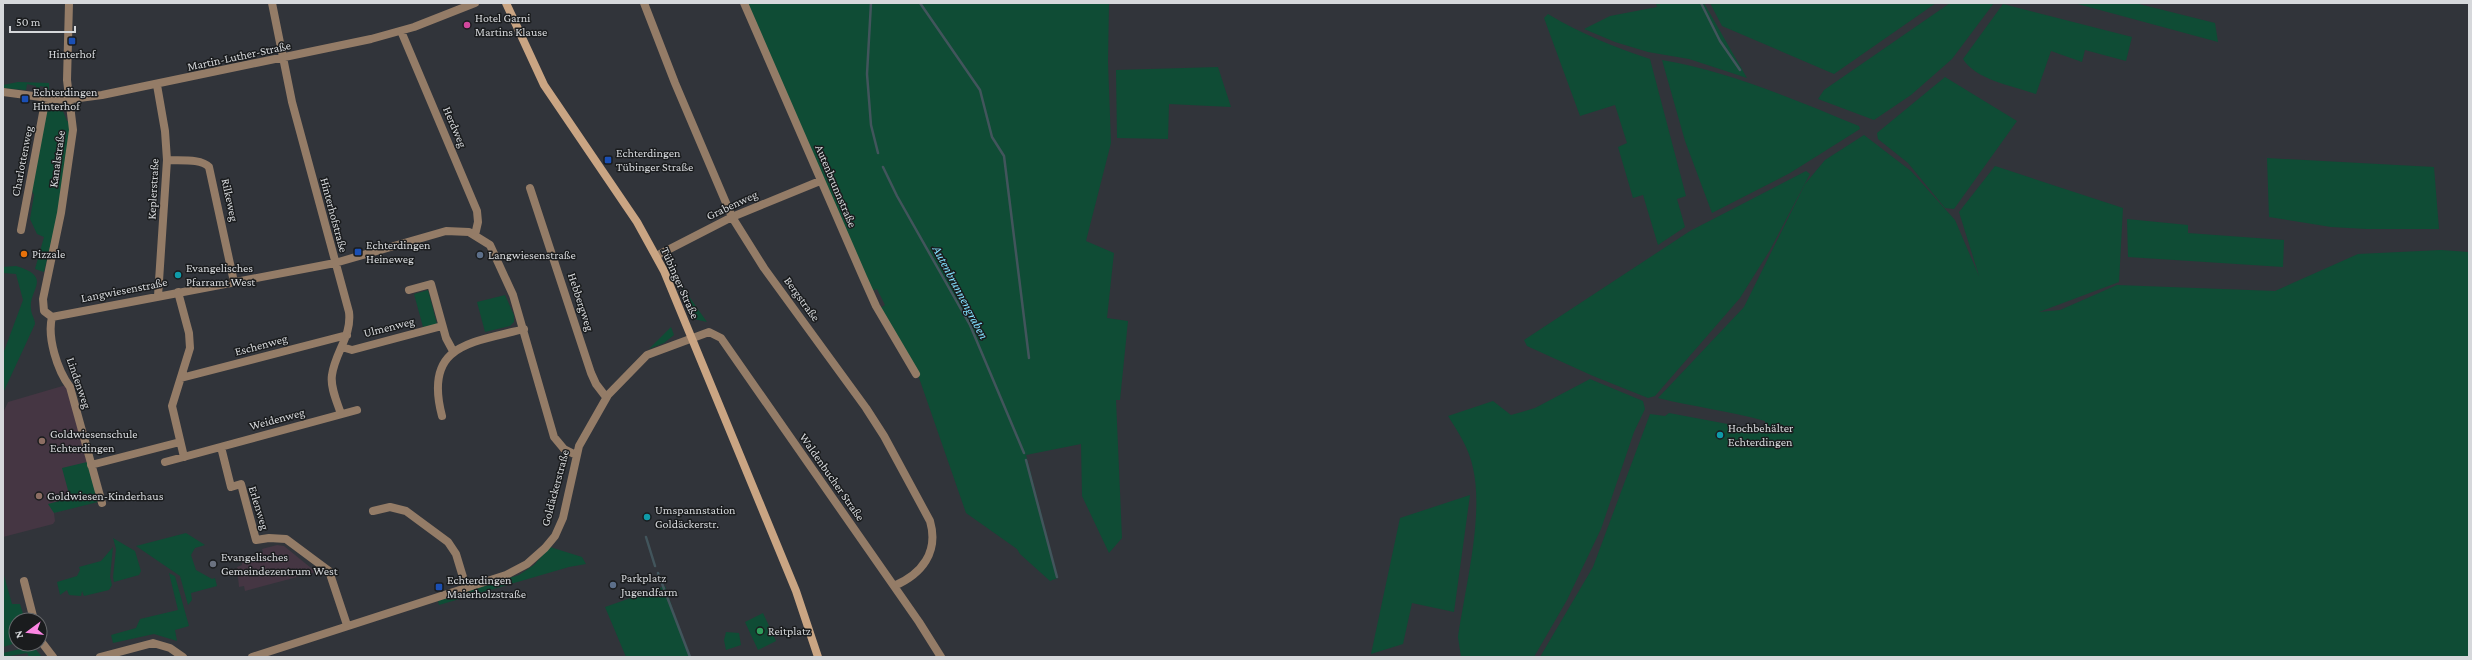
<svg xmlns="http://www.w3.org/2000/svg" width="2472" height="660" font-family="'Crimson Pro',serif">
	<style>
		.education { fill: #453643 }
		.green { fill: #0f4c35 }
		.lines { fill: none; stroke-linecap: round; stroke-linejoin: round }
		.stream { stroke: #42555c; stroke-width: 2.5 }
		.minor { stroke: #947c67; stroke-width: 8 }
		.secondary { stroke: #caa583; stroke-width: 8 }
		.hotel-dot { fill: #d1479c; stroke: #1a1c1e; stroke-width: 1.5 }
		.transit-dot { fill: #1a4fb4; stroke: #1a1c1e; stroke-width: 1.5 }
		.food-dot { fill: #e8710a; stroke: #1a1c1e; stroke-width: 1.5 }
		.service-dot { fill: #5c6f8a; stroke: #1a1c1e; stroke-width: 1.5 }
		.culture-dot { fill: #0f9aa8; stroke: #1a1c1e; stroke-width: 1.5 }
		.education-dot { fill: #8d6e63; stroke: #1a1c1e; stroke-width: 1.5 }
		.worship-dot { fill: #6b7280; stroke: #1a1c1e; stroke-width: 1.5 }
		.leisure-dot { fill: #2e9e5b; stroke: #1a1c1e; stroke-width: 1.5 }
		.labels { text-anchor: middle; stroke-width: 3; stroke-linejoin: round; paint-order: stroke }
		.poi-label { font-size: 12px; fill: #d6d8db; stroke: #1a1c1e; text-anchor: start }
		.street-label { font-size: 12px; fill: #d6d8db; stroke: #1a1c1e }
		.water-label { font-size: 13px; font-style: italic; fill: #81e0fe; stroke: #1a1c1e }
	</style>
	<rect width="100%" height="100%" fill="#31343a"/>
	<path class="education" d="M 66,385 L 98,501 L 54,513 L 55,521 L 53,524 L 3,537 L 3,413 L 8,402 Z
		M 277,545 L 284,546 L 316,572 L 245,591 L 244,586 L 239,587 L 237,567 L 242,565 L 241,558 L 263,552 L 262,549 Z"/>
	<path class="green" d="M 748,3 L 1109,3 L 1108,62 L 1111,143 L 1086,241 L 1114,253 L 1107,318 L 1128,321 L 1120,400 L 1116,400 L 1122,538 L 1109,553 L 1082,496 L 1081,444 L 1026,455 L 1058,578 L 1050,581 L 1020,554 L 1017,549 L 966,513 L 917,372 L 880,308 L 885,305 L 877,289 L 872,291 Z
		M 1656,3 L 1704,3 L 1747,78 L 1689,59 L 1648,52 L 1615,42 L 1584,29 L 1610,16 L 1657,7 Z
		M 1710,3 L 1936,3 L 1834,74 L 1722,26 Z
		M 1950,3 L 1994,3 L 1952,59 L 1911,95 L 1874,120 L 1818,99 L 1824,90 Z
		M 2074,3 L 2135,3 L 2215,23 L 2218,42 Z
		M 2003,4 L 2132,37 L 2126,61 L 2085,50 L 2082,62 L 2051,51 L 2036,94 C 2013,86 1976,80 1963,59 Z
		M 1548,14 C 1581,34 1614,47 1650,59 L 1686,196 L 1677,199 L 1685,227 L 1658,245 L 1643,195 L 1633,198 L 1618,147 L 1627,143 L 1615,105 L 1580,116 L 1544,18 Z
		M 1662,60 C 1728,71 1796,100 1859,126 L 1860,129 L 1790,173 L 1712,213 L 1685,141 Z
		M 1218,67 L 1231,107 L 1169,104 L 1168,139 L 1117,138 L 1116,70 Z
		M 1945,77 L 2017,121 L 1954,209 L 1945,208 L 1908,163 L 1878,139 L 1877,133 Z
		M 18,82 L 49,83 L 49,94 L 46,93 L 46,87 L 40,86 L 39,92 L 36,92 L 36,86 L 27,84 L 26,90 L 3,88 L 3,85 Z
		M 51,108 L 63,111 L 67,121 L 69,122 L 70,129 L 58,213 L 44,272 L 35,269 L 44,237 L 37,234 L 30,219 L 34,195 L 32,191 L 47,110 Z
		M 1864,135 L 1911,171 L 1955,220 L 1979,276 L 1959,212 L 1995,166 L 2123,208 L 2119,282 L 2039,312 L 2060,310 L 2117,285 L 2275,291 L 2358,254 L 2441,250 L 2469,252 L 2469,657 L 1540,657 L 1593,567 L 1650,414 L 1665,416 L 1669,413 L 1765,431 L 1765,421 C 1730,411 1694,407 1658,398 L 1744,307 L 1805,184 L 1825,160 Z
		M 2267,158 L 2434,167 L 2439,229 L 2366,229 L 2331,227 L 2269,217 Z
		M 1806,171 L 1810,174 L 1770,250 L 1740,298 L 1655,396 L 1648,398 L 1593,376 L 1527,346 L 1524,340 L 1690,231 Z
		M 2127,219 L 2188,225 L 2188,233 L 2284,240 L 2283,267 L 2128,257 Z
		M 16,266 C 54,277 28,290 31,309 C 31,314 35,319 35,324 L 3,393 L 3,354 L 23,300 L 16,274 L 3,273 L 3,267 Z
		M 681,285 L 707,322 L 694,319 Z
		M 428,290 L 437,324 L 423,327 L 414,294 Z
		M 505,295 L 514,315 L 514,322 L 510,326 L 485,332 L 477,302 Z
		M 671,327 L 674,335 L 664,343 L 649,349 Z
		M 1590,379 L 1643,401 L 1645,409 L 1634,432 L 1601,529 L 1567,600 L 1534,657 L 1461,657 L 1458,637 C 1465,588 1484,516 1473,468 C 1469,448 1458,432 1448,416 L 1493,401 L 1511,415 L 1535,408 Z
		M 87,462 L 98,502 L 54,513 L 48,504 L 59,501 L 59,497 L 69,494 L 62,468 Z
		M 1470,495 L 1454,612 L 1412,603 L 1403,644 L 1371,654 L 1400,518 Z
		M 186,533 L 205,545 L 195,548 L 191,555 L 196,570 L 212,579 L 215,578 L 217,586 L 191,593 L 192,600 L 188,605 L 180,576 L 136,546 Z
		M 113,538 L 135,551 L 141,571 L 139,575 L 114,582 L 113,577 L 116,549 Z
		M 113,547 L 110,577 L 112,585 L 109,590 L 84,596 L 82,591 L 81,596 L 69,595 L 67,590 L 60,595 L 57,582 L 77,576 L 80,570 L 79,567 L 101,561 Z
		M 550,547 L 582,557 L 586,564 L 569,567 L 439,605 L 438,601 L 519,575 L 534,565 Z
		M 3,572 L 12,604 L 20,604 L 25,620 L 16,620 L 16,643 L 3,647 Z
		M 169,573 L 175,576 L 189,626 L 175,630 L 177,641 L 154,634 L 113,643 L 111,635 L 136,628 L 140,619 L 178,610 Z
		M 665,586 L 689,657 L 626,657 L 605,607 Z
		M 763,613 L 776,641 L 758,650 L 745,622 Z
		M 726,632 L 739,633 L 741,645 L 726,650 L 724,640 Z
		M 33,646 L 42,657 L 29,657 L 27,653 L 3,657 L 3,653 Z"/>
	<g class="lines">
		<path class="stream" d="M 871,3 L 867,74 L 871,125 L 878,153
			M 920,3 L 980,90 L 992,137 L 1004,156 L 1029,358
			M 1701,3 L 1720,41 L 1740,70
			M 883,167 L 897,196 L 970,325 L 1024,453
			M 1026,460 L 1057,577
			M 646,537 L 655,566
			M 658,573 L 690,657"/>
		<path class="minor" d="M 69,3 L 67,80 L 73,130 L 61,213 L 43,299 L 44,311 L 52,317 L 335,263 L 446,231 L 469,232 L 490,245 L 513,295 L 554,437 L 564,449 L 576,455
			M 272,3 L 292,102 L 349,312 C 352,336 335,352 332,375 C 330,387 337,402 341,414
			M 644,3 L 675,83 L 732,217 L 764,268 L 866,408 L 884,436 L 930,521 C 939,552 922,574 894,586
			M 744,3 L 863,277 L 876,306 L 916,374
			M 401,31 L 477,211 L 478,222 L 475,235
			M 157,85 L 165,131 L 167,160 L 158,296
			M 3,92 L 64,100 L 102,95 L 371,39 L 414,27 L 475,3
			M 167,160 C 179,161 201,158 209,167 L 234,282
			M 530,188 L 591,373 L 596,384 L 606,397
			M 21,230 L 46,97
			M 656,256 L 732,217 L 820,181
			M 409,290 L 431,284 L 446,338 L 453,351
			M 178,292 L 189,333 L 190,348 L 172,406 L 184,457
			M 52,317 C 47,337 57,370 70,387 L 102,503
			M 342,347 L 352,350 L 442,326
			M 181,378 L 347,335
			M 442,416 C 423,344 471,343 524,329
			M 221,447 L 231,487 L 241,484 L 256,540 L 269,538 L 286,539 L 329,571 L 347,625
			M 165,462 L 357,410
			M 91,465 L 180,442
			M 373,511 L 390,507 L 406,511 L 448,542 L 456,554 L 466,587
			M 24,581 L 34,620
			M 40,640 L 53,657
			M 100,657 L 153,643 L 170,648 L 183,657
			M 252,657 L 506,575 L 527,564 L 545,548 L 555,536 L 563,518 L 579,446 L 608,395 L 647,355 L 709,332 L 721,338 L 919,622 L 941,657"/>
		<path class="secondary" d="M 506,3 L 544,85 L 637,222 L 664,271 L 796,591 L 818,657"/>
	</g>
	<circle class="hotel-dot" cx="467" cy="25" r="4"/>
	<g class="transit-dot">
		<rect x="68" y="37" width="8" height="8" rx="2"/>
		<rect x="21" y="95" width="8" height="8" rx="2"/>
		<rect x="604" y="156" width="8" height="8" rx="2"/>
		<rect x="354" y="248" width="8" height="8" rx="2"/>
		<rect x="435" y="583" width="8" height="8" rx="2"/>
	</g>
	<circle class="food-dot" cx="24" cy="254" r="4"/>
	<g class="service-dot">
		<circle cx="480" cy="255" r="4"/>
		<circle cx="613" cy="585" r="4"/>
	</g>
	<g class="culture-dot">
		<circle cx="178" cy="275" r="4"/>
		<circle cx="1720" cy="435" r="4"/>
		<circle cx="647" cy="517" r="4"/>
	</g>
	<g class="education-dot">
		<circle cx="42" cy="441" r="4"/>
		<circle cx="39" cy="496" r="4"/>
	</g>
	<circle class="worship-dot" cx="213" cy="564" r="4"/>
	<circle class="leisure-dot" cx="760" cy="631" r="4"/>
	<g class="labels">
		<g class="poi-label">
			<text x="475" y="22">Hotel Garni<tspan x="475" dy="14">Martins Klause</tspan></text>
			<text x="72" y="58" text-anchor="middle">Hinterhof</text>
			<text x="33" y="96">Echterdingen<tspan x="33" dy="14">Hinterhof</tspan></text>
			<text x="616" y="157">Echterdingen<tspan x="616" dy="14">Tübinger Straße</tspan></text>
			<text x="366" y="249">Echterdingen<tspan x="366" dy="14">Heineweg</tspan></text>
			<text x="32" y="258">Pizzale</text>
			<text x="488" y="259">Langwiesenstraße</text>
			<text x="186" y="272">Evangelisches<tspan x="186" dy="14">Pfarramt West</tspan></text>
			<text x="1728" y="432">Hochbehälter<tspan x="1728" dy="14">Echterdingen</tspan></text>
			<text x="50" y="438">Goldwiesenschule<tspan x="50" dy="14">Echterdingen</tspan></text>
			<text x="47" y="500">Goldwiesen-Kinderhaus</text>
			<text x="655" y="514">Umspannstation<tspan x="655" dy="14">Goldäckerstr.</tspan></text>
			<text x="221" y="561">Evangelisches<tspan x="221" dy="14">Gemeindezentrum West</tspan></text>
			<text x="621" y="582">Parkplatz<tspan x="621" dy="14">Jugendfarm</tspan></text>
			<text x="447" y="584">Echterdingen<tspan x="447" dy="14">Maierholzstraße</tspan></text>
			<text x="768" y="635">Reitplatz</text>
		</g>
		<g class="street-label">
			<text transform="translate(239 56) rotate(-12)" y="4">Martin-Luther-Straße</text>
			<text transform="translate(455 127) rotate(67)" y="4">Herdweg</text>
			<text transform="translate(57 159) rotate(-82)" y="4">Kanalstraße</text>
			<text transform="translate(22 161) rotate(-79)" y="4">Charlottenweg</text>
			<text transform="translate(836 186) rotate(67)" y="4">Autenbrunnstraße</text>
			<text transform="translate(153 189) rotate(-87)" y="4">Keplerstraße</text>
			<text transform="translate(230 200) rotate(78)" y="4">Rilkeweg</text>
			<text transform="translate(732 205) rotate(-25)" y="4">Grabenweg</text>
			<text transform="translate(334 215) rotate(75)" y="4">Hinterhofstraße</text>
			<text transform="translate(680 283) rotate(66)" y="4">Tübinger Straße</text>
			<text transform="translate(124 290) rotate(-11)" y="4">Langwiesenstraße</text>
			<text transform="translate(802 299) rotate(54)" y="4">Bergstraße</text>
			<text transform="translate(581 302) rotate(72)" y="4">Hebbergweg</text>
			<text transform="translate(389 327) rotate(-14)" y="4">Ulmenweg</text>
			<text transform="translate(261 345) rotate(-15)" y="4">Eschenweg</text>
			<text transform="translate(79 383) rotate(71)" y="4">Lindenweg</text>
			<text transform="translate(277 419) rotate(-15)" y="4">Weidenweg</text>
			<text transform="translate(832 477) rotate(55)" y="4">Waldenbucher Straße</text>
			<text transform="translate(555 488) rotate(-75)" y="4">Goldäckerstraße</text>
			<text transform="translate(259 508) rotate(73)" y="4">Erlenweg</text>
		</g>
		<g class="water-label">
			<text transform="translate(961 292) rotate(62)" y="5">Autenbrunnengraben</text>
		</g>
	</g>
	<rect width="2472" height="660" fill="none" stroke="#d6d8db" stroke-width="8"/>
	<g transform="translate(28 632) rotate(255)"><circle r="19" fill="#1a1c1e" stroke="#65676a"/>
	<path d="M0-3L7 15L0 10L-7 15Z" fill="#fc86e3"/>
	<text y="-6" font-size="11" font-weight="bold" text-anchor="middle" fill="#d6d8db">N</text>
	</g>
	<path d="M10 26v6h65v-6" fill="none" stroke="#d6d8db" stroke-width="2"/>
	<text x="16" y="26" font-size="12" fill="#d6d8db" stroke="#1a1c1e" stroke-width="3" paint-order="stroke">50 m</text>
</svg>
